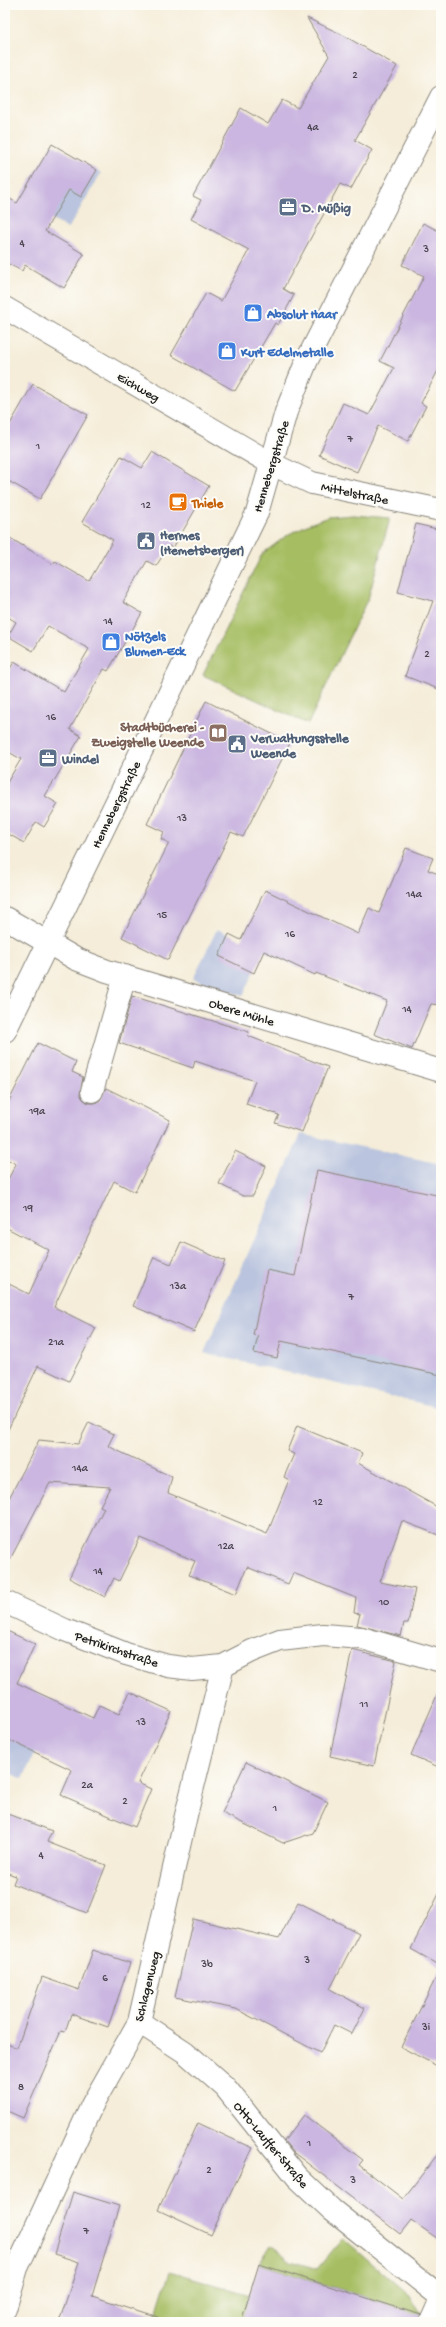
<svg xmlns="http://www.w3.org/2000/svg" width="446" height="2327" font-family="'Gochi Hand',sans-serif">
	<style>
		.industrial { fill: #bac4de }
		.green { fill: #a6bd62; stroke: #616c3f }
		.building { fill: #cab6e0 }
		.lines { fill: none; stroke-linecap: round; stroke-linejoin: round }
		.minor-casing { stroke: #88847a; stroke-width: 24 }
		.minor { stroke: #fff; stroke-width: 22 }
		.labels { text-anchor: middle; stroke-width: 4; stroke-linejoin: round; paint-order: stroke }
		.number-label { font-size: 11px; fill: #48424d }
		.service-label { font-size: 13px; font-weight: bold; fill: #4e5e75; stroke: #fdfcf7; text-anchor: start }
		.shop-label { font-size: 13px; font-weight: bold; fill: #366cbe; stroke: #fdfcf7; text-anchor: start }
		.street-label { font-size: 13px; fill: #1c1c1c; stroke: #fdfcf7 }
		.food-label { font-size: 13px; font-weight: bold; fill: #c56008; stroke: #fdfcf7; text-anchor: start }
		.education-label { font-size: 13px; font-weight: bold; fill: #785e54; stroke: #fdfcf7; text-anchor: end }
	</style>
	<rect width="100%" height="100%" fill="#fdfcf7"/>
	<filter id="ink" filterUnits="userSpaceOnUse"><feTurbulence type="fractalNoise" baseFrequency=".025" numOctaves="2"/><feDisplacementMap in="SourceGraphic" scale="8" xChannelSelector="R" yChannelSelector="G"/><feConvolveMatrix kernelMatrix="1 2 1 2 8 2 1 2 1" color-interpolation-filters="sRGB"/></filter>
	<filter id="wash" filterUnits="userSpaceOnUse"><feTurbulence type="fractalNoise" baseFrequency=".012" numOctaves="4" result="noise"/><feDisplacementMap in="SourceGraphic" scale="16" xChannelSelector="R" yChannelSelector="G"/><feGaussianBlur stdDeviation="0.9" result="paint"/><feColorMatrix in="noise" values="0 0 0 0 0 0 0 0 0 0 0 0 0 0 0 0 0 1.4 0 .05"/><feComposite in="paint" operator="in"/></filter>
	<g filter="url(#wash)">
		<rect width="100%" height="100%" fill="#f5edd9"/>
		<path class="industrial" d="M 52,144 L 101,173 L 68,229 L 19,200 Z
			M 217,929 L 264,951 L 243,996 L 193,979 Z
			M 301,1134 L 441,1164 L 441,1408 L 204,1353 Z
			M 5,1711 L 45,1729 L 23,1779 L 5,1770 Z"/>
		<path class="green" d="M 353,515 L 390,518 L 369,596 L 308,724 L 203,675 L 262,554 L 289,534 L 307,525 L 328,517 Z
			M 343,2238 L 412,2298 L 423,2317 L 421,2322 L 380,2322 L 386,2304 L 259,2264 L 271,2245 L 291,2261 L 317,2269 Z
			M 170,2271 L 250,2295 L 241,2322 L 218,2322 L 210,2319 L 208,2322 L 154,2322 Z"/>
		<g id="blocks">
			<path class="building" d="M 307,18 L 341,34 L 397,66 L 355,140 L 372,150 L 351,189 L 340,184 L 283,289 L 294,295 L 278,325 L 275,323 L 235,391 L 171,355 L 206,293 L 221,301 L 249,250 L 191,219 L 201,200 L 193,196 L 241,108 L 268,124 L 282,100 L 298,108 L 329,56 Z
				M 52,144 L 97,170 L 81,197 L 69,190 L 45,231 L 84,254 L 64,288 L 25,265 L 22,271 L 5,262 L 5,196 L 17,203 Z
				M 423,223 L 441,232 L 441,365 L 421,403 L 426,406 L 408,441 L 378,426 L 357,472 L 319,455 L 343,403 L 369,415 L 394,368 L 380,361 L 424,276 L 402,265 Z
				M 33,384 L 88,415 L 40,499 L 5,479 L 5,433 Z
				M 152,452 L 209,486 L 173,548 L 169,546 L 156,566 L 147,561 L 123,602 L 142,613 L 108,671 L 104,669 L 70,729 L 81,736 L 45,796 L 58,804 L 44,827 L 36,822 L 24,843 L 5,832 L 5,786 L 21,759 L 5,750 L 5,677 L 14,662 L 64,692 L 89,649 L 48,626 L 33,651 L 8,636 L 16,622 L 5,615 L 5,535 L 53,564 L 55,561 L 89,581 L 113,540 L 82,522 L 121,456 L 142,468 Z
				M 416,524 L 441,530 L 441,690 L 405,676 L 433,601 L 398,592 Z
				M 206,701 L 290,743 L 243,837 L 231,832 L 168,960 L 122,937 L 169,843 L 161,839 L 164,832 L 147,824 Z
				M 406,848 L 433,858 L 428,870 L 441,875 L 441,1005 L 431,1004 L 412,1049 L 374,1034 L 387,1001 L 316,973 L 315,975 L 264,951 L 254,973 L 219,956 L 229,934 L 241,940 L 265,890 L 358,934 L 369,908 L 379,913 Z
				M 132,996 L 249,1032 L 248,1036 L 328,1067 L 302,1132 L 275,1123 L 279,1115 L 246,1104 L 255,1081 L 195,1061 L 193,1068 L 119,1043 Z
				M 38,1043 L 76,1062 L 72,1072 L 83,1077 L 80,1094 L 83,1099 L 88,1103 L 95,1103 L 100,1100 L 106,1088 L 170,1120 L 135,1192 L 114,1181 L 54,1307 L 96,1328 L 69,1381 L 38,1366 L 5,1436 L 5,1282 L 29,1294 L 49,1250 L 5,1227 L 5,1185 L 16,1164 L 5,1158 L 5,1109 Z
				M 235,1151 L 266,1166 L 253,1196 L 243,1196 L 219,1184 Z
				M 317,1170 L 441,1196 L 441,1375 L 281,1341 L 277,1358 L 254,1353 L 258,1336 L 253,1335 L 267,1270 L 295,1276 Z
				M 181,1242 L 225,1261 L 194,1332 L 133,1306 L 154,1257 L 171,1264 Z
				M 89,1422 L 114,1434 L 108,1446 L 172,1477 L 168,1493 L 267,1534 L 289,1480 L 284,1477 L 294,1454 L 287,1451 L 297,1426 L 362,1453 L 358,1463 L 441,1509 L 441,1536 L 402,1521 L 380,1582 L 415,1589 L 408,1623 L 404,1623 L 401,1636 L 357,1625 L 360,1614 L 354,1613 L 356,1598 L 293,1573 L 288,1584 L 247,1567 L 236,1594 L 189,1575 L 195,1561 L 140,1538 L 119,1581 L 114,1578 L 105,1597 L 69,1578 L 104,1508 L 100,1506 L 110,1487 L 50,1483 L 5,1569 L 5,1506 L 39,1440 L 78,1444 Z
				M 5,1630 L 35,1644 L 17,1683 L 93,1718 L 99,1705 L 119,1714 L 130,1692 L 171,1711 L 138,1783 L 151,1789 L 135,1827 L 61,1795 L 72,1770 L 5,1738 Z
				M 352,1650 L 396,1661 L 374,1766 L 330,1756 Z
				M 441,1686 L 441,1768 L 411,1755 Z
				M 246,1762 L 328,1802 L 313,1833 L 283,1843 L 222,1813 Z
				M 5,1813 L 52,1831 L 47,1842 L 106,1865 L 87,1913 L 13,1884 L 16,1876 L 5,1872 Z
				M 441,1890 L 441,1966 L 411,1949 Z
				M 298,1902 L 359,1933 L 330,1989 L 365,2008 L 352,2034 L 334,2025 L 320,2053 L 236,2009 L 175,1997 L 193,1919 L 279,1939 Z
				M 93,1950 L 130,1963 L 108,2027 L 71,2014 L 65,2032 L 61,2031 L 23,2118 L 5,2110 L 5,2043 L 17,2048 L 42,1977 L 79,1990 Z
				M 441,1968 L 441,2068 L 401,2047 Z
				M 304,2115 L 363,2160 L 359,2165 L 403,2199 L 441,2150 L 441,2241 L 411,2220 L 400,2234 L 294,2153 L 284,2141 Z
				M 198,2123 L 252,2148 L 211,2235 L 158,2210 Z
				M 73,2192 L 119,2206 L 92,2296 L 158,2317 L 157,2322 L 59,2322 L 79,2262 L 54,2254 Z
				M 259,2264 L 421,2315 L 419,2322 L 241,2322 Z"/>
		</g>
	</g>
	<g filter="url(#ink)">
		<use href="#blocks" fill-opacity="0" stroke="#88847a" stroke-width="1"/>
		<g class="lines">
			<g class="minor-casing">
				<path id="minor" d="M 5,308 L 272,464 L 312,483 L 441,510
					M 5,918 L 76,959 L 107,971 L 441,1071
					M 5,1031 L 257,513 L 286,412 L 307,360 L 441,97
					M 92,1091 L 125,976
					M 5,1602 L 65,1630 L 126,1654 L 168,1666 L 192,1669 L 223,1666 L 252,1651 L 280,1640 L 323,1635 L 362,1638 L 441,1661
					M 139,2022 L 185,2052 L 225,2087 L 297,2177 L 332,2210 L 441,2297
					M 5,2309 L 17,2268 L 92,2105 L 139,2022 L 187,1811 L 223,1666
					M 431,2322 L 441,2299"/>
			</g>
			<use href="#minor" class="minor"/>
		</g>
	</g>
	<defs>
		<g id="office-square" transform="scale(1)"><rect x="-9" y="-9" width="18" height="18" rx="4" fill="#5c6f8a" stroke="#fdfcf7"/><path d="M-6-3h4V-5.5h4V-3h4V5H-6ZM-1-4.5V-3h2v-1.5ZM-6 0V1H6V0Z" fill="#fff"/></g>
		<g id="shop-square" transform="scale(1)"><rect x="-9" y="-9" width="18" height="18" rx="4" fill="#3f7fe0" stroke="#fdfcf7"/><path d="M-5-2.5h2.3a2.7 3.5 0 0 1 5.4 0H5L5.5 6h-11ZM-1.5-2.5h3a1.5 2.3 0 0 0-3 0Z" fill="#fff"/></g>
		<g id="cafe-square" transform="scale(1)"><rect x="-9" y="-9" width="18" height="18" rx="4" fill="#e8710a" stroke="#fdfcf7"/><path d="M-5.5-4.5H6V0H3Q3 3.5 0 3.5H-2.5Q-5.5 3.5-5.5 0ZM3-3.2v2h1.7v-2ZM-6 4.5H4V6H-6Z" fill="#fff"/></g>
		<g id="civic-square" transform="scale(1)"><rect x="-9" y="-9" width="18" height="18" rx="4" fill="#5c6f8a" stroke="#fdfcf7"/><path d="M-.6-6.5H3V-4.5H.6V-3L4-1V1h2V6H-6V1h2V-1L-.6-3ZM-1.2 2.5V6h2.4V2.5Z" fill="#fff"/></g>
		<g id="library-square" transform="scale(1)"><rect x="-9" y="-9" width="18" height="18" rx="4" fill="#8d6e63" stroke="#fdfcf7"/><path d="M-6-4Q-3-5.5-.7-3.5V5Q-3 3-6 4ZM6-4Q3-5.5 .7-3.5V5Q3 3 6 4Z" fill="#fff"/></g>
	</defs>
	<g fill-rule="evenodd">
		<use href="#office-square" x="288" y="207"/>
		<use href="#shop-square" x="253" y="313"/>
		<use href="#shop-square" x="227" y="351"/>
		<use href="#cafe-square" x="178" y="502"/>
		<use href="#civic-square" x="146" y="541"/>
		<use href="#shop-square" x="111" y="642"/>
		<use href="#library-square" x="218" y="733"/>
		<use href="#civic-square" x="237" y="744"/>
		<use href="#office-square" x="48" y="758"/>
	</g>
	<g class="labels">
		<g class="number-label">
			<text x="355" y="78">2</text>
			<text x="313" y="130">4a</text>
			<text x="22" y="246">4</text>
			<text x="426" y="252">3</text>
			<text x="350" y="442">7</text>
			<text x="38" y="449">1</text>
			<text x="146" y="508">12</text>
			<text x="108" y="624">14</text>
			<text x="427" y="657">2</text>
			<text x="51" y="720">16</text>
			<text x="182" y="821">13</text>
			<text x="414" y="897">14a</text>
			<text x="162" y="918">15</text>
			<text x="290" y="937">16</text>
			<text x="407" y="1012">14</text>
			<text x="37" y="1114">19a</text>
			<text x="28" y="1211">19</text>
			<text x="178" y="1289">13a</text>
			<text x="351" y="1300">7</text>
			<text x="56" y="1345">21a</text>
			<text x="80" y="1471">14a</text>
			<text x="318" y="1505">12</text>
			<text x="226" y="1549">12a</text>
			<text x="98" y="1574">14</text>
			<text x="384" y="1605">10</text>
			<text x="364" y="1707">11</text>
			<text x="141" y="1725">13</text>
			<text x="87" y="1788">2a</text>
			<text x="125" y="1804">2</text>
			<text x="275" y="1811">1</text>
			<text x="41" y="1858">4</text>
			<text x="307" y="1963">3</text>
			<text x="207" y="1967">3b</text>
			<text x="105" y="1981">6</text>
			<text x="426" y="2030">3i</text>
			<text x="21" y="2090">8</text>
			<text x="309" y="2146">1</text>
			<text x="209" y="2173">2</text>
			<text x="353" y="2183">3</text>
			<text x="86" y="2234">7</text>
		</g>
		<g class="service-label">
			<text x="302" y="212">D. Müßig</text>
			<text x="160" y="539">Hermes<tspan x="160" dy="15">(Hemetsberger)</tspan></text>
			<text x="251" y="742">Verwaltungsstelle<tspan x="251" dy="15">Weende</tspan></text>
			<text x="62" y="763">Windel</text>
		</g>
		<g class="shop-label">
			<text x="267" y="318">Absolut Haar</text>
			<text x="241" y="356">Kurt Edelmetalle</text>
			<text x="125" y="640">Nötzels<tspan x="125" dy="15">Blumen-Eck</tspan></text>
		</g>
		<g class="street-label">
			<text transform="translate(139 386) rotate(30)" y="5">Eichweg</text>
			<text transform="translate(270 466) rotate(-73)" y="5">Hennebergstraße</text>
			<text transform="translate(355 492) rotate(12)" y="5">Mittelstraße</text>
			<text transform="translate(115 804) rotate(-64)" y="5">Hennebergstraße</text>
			<text transform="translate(242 1011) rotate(17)" y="5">Obere Mühle</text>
			<text transform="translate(117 1648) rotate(19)" y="5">Petrikirchstraße</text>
			<text transform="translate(146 1986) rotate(-76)" y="5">Schlagenweg</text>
			<text transform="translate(272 2144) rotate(50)" y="5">Otto-Lauffer-Straße</text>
		</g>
		<g class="food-label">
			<text x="192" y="507">Thiele</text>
		</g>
		<g class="education-label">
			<text x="204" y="731">Stadtbücherei -<tspan x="204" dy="15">Zweigstelle Weende</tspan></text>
		</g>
	</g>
	<rect width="446" height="2327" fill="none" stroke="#fdfcf7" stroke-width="20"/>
</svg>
